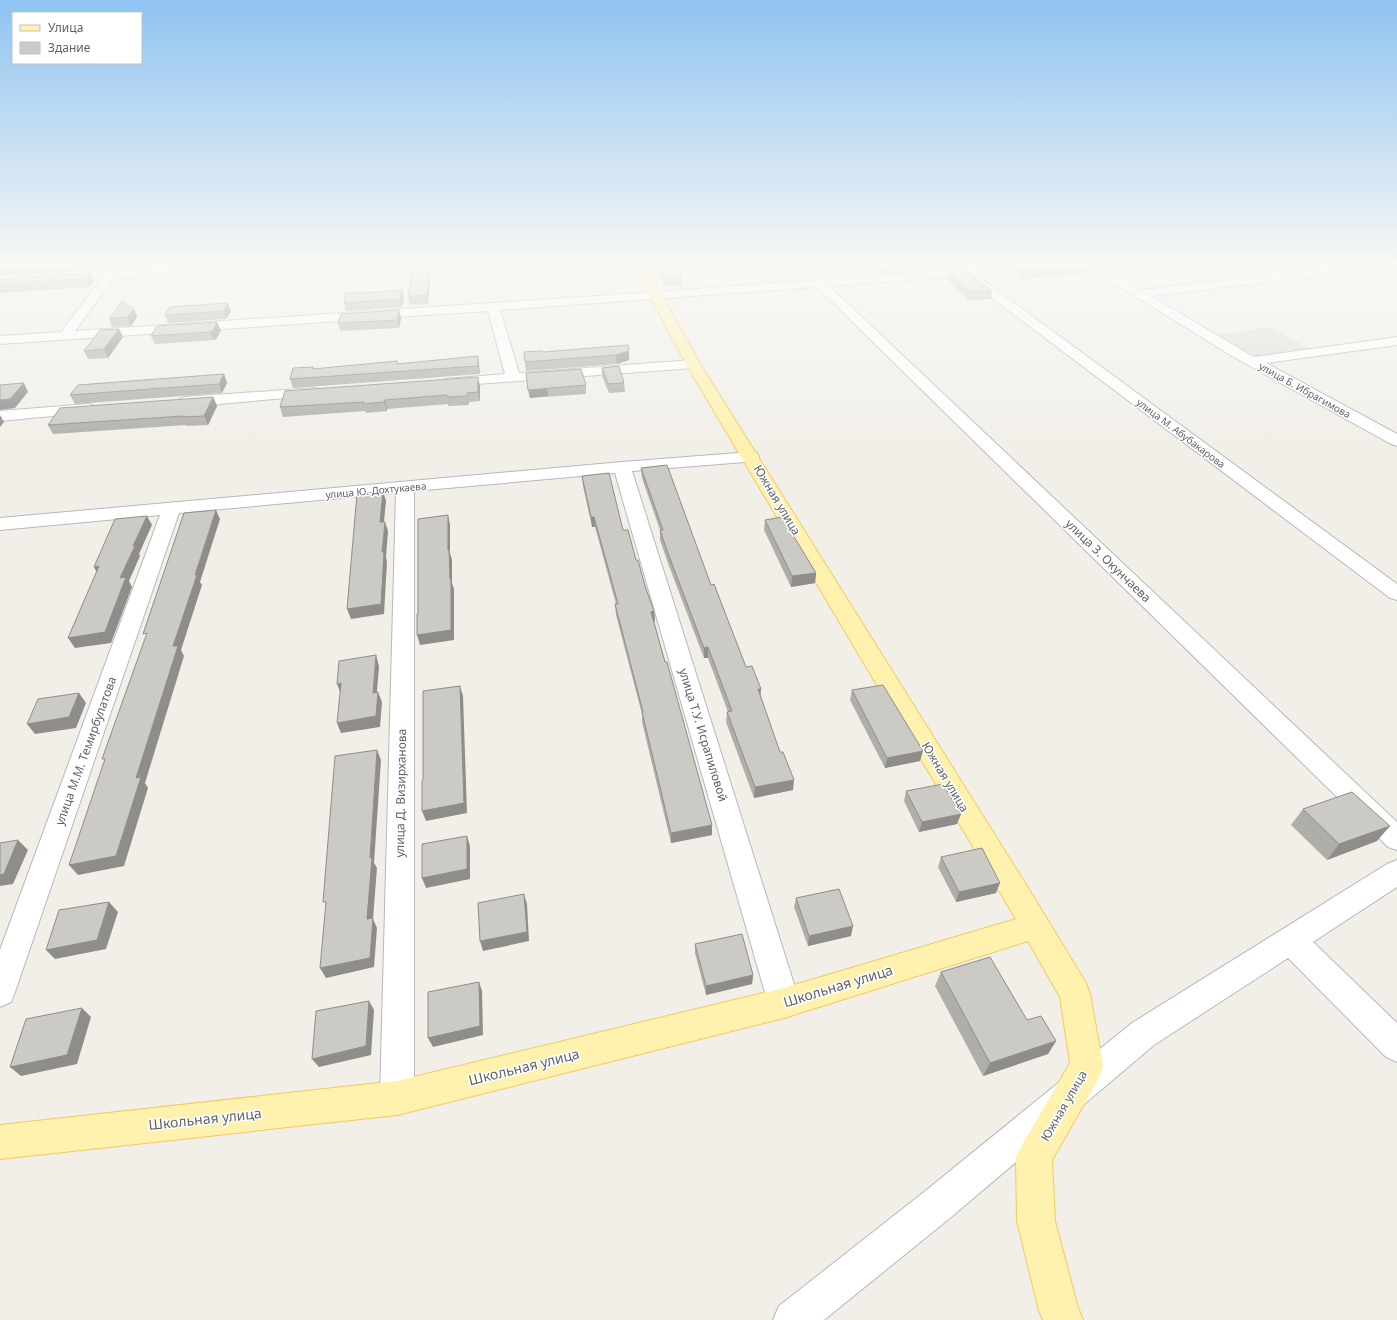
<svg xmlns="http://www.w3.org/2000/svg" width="1397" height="1320" font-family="'Noto Sans',sans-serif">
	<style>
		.education { fill: #e1ded6 }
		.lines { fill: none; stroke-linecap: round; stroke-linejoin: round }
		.minor-casing { stroke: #b5b8bc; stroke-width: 2 }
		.major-casing { stroke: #f2c960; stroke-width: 2 }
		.minor { fill: #fff; fill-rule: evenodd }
		.major { fill: #fff2af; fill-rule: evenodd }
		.wall { fill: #afaea9 }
		.shaded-wall { fill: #8f8d8a }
		.building { fill: #cccac5; stroke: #8f8d8a }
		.labels { text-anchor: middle; stroke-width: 3; stroke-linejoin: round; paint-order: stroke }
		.far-street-label { font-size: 10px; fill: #5f6368; stroke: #fff }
		.street-label { font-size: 12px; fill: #5f6368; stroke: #fff }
		.near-street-label { font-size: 14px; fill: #5f6368; stroke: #fff }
	</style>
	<rect width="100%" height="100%" fill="#f1efe8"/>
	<path class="education" d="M 1270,327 L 1310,349 L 1255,356 L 1217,335 Z"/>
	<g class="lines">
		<g class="minor-casing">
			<path id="minor" d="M 229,264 L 289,264 L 287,266 L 283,267 L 114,278 L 75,331 L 655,292 L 1032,264 L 1083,264 L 1081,266 L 1077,267 L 976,275 L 1397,584 L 1397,600 L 1390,598 L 963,276 L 829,286 L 1397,822 L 1397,850 L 1388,847 L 817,287 L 500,310 L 519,373 L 693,360 L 698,361 L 700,364 L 698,367 L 693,368 L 450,386 L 445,385 L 443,382 L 445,379 L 505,374 L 488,311 L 0,344 L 0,336 L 61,332 L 101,279 L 63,282 L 59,280 L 57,278 L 59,276 Z
				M 1083,264 L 1097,264 L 1141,290 L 1368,264 L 1397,264 L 1397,267 L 1151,296 L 1254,357 L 1397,337 L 1397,345 L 1266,363 L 1397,434 L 1397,446 L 1391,444 L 1232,356 Z
				M 314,388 L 319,389 L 321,392 L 319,395 L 185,407 L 180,405 L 177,402 L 180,399 L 185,397 Z
				M 89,404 L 94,406 L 97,409 L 94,412 L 0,421 L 0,411 Z
				M 751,452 L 757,453 L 759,457 L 757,461 L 632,471 L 800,1003 L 795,1014 L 784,1018 L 773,1014 L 768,1003 L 615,473 L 414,491 L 414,1098 L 409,1110 L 397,1115 L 385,1110 L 380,1098 L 396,493 L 179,513 L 15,992 L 11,1002 L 0,1007 L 0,950 L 160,515 L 0,530 L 0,518 L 622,462 Z
				M 1397,860 L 1397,887 L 1313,942 L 1397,1023 L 1397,1062 L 1386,1057 L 1288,958 L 1154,1045 L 950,1218 L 824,1320 L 773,1320 L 779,1306 L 924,1192 L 1132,1023 L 1387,864 Z"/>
		</g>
		<g class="major-casing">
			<path id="major" d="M 633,264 L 645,264 L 700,364 L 1033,896 L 1086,983 L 1090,994 L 1103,1066 L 1099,1078 L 1052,1160 L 1055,1221 L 1078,1308 L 1083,1320 L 1043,1320 L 1039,1311 L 1017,1221 L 1016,1157 L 1022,1145 L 1070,1063 L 1060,997 L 1028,941 L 784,1018 L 397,1115 L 0,1159 L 0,1125 L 397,1081 L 784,988 L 1016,919 L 686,364 Z"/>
		</g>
		<use href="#minor" class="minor"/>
		<use href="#major" class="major"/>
	</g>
	<path class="wall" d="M 0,264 L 108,264 L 103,270 L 0,276 Z
		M 431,264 L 428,304 L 410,305 L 408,297 Z
		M 655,264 L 675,264 L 682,278 L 682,286 L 665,287 Z
		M 875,264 L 937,264 L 936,269 L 883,272 Z
		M 1017,266 L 1090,267 L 1087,274 L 1022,279 L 1015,273 Z
		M 90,273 L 94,281 L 89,287 L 0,293 L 0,279 Z
		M 949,273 L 992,291 L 991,299 L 969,300 L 948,280 Z
		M 402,290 L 404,298 L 402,307 L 346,311 L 344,303 L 363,292 L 363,293 Z
		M 134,309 L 137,317 L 131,326 L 112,327 L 109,319 Z
		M 399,310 L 401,318 L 399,328 L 341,331 L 338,323 Z
		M 231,311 L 226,319 L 168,323 L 165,315 Z
		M 217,322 L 221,331 L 216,339 L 214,340 L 155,344 L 151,336 Z
		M 119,329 L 123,337 L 108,358 L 88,359 L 84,351 Z
		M 629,351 L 629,360 L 617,364 L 526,371 L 524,352 Z
		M 478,356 L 480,374 L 293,388 L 290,379 L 313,367 L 314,369 L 397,361 L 398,364 Z
		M 602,368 L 624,383 L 625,392 L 609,393 L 602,376 Z
		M 526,373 L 586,385 L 586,394 L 530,398 Z
		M 224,374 L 227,383 L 222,393 L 75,404 L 70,395 Z
		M 480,386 L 480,401 L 469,402 L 469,405 L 448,406 L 448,404 L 387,409 L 387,411 L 366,413 L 365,411 L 283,417 L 280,407 Z
		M 213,397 L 217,406 L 208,425 L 186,426 L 186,425 L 53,434 L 48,425 Z
		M 641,468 L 711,585 L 746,667 L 761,689 L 760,696 L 793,790 L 754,798 L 726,722 L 727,712 L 728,712 L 708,658 L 704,658 L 669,566 L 660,540 L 660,530 L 642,478 Z
		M 582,476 L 623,530 L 636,560 L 654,611 L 655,621 L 654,621 L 712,835 L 671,843 L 642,722 L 642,714 L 616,615 L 615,604 L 616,604 L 595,527 L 592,527 L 583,486 Z
		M 765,520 L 816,573 L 815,583 L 791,587 L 764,530 Z
		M 852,690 L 920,761 L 885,768 L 850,700 Z
		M 906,791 L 957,824 L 919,832 L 904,801 Z
		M 1303,809 L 1377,841 L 1327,860 L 1291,825 Z
		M 941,857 L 996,893 L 956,902 L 938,867 Z
		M 796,898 L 851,936 L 808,946 L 794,907 Z
		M 695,944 L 753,975 L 752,984 L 706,995 L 695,953 Z
		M 941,972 L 1056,1041 L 1048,1054 L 983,1076 L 935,986 Z"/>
	<path class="shaded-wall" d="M 100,264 L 108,264 L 103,270 Z
		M 429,264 L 431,264 L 428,304 L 427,295 Z
		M 90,273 L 94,281 L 89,287 L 85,279 Z
		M 402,290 L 404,298 L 402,307 L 400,299 Z
		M 228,303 L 231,311 L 226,319 L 223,311 Z
		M 134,309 L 137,317 L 131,326 L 127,317 Z
		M 399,310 L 401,318 L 399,328 L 397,320 Z
		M 217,322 L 221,331 L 216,339 L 214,340 L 210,332 Z
		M 119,329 L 123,337 L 108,358 L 104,349 Z
		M 629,351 L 629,360 L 617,364 L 616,355 Z
		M 478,356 L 480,374 L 478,366 Z
		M 224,374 L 227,383 L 222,393 L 219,384 Z
		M 478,377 L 480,386 L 480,401 L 478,392 Z
		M 24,383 L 28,392 L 15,408 L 0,410 L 0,400 Z
		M 547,387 L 548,396 L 530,398 L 528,390 Z
		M 213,397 L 217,406 L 208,425 L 204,416 Z
		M 385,400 L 387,409 L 387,411 L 384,402 Z
		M 0,415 L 4,422 L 0,427 Z
		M 383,491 L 386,501 L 383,532 L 380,522 Z
		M 216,510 L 220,519 L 200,582 L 202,585 L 181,650 L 184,656 L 145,783 L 148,788 L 124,866 L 78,875 L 69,865 L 136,778 L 173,646 L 195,575 Z
		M 448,515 L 450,525 L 450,553 L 452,560 L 452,583 L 454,589 L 454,640 L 420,645 L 417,635 L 448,550 Z
		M 147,516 L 152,525 L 139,554 L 140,556 L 129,581 L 132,587 L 111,643 L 75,648 L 68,638 L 120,578 L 133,546 Z
		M 591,517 L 594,517 L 595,527 L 592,527 Z
		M 385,522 L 388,531 L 386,557 L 387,562 L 384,614 L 351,619 L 347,609 L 382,552 Z
		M 99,566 L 99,577 L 94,567 Z
		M 816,573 L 815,583 L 791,587 L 792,576 Z
		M 654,611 L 655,621 L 652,622 L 651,612 Z
		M 708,647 L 708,658 L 704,658 L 704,648 Z
		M 376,655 L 379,666 L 376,703 L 373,693 Z
		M 341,683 L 341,694 L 337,684 Z
		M 460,686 L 463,696 L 467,813 L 426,821 L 422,811 Z
		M 758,689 L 761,689 L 760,699 Z
		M 378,692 L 382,702 L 380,727 L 341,733 L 337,723 Z
		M 79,693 L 86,703 L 76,728 L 35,734 L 27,724 Z
		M 377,750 L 381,760 L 374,863 L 377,868 L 373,919 L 377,928 L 374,967 L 326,978 L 320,968 L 370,858 Z
		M 923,751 L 920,761 L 885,768 L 887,758 Z
		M 794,780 L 793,790 L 754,798 L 755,787 Z
		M 961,814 L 957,824 L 919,832 L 922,822 Z
		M 712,825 L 712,835 L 671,843 L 671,833 Z
		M 1390,826 L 1377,841 L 1327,860 L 1339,844 Z
		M 467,836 L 470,846 L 470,879 L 426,888 L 422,878 Z
		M 18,840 L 28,850 L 13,884 L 0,886 L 0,875 Z
		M 1000,883 L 996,893 L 956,902 L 959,892 Z
		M 524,894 L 527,904 L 529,941 L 483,951 L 480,941 Z
		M 109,902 L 118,912 L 106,949 L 55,959 L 46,950 Z
		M 853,926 L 851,936 L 808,946 L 809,936 Z
		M 753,975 L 752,984 L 706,995 L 706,986 Z
		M 479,982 L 482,991 L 483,1035 L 433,1047 L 428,1038 Z
		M 369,1001 L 374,1010 L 371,1055 L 319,1067 L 312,1059 Z
		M 82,1008 L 91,1017 L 77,1064 L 21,1076 L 10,1067 Z
		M 1056,1041 L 1048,1054 L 983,1076 L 990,1063 Z"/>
	<path class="building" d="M 0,264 L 76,264 L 0,269 Z
		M 413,264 L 429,264 L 427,295 L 408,297 Z
		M 658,264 L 675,264 L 682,278 L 665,279 Z
		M 883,264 L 899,264 L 884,265 Z
		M 1038,264 L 1086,264 L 1090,267 L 1024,271 L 1017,266 Z
		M 966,271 L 992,291 L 971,292 L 949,273 Z
		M 90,273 L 85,279 L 0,284 L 0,279 Z
		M 402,290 L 400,299 L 344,303 L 346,293 L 363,292 L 363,293 Z
		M 122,301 L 134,309 L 127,317 L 109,319 Z
		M 228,303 L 223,311 L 165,315 L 170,307 Z
		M 399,310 L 397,320 L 338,323 L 341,314 Z
		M 217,322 L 213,331 L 210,332 L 151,336 L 157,326 Z
		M 119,329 L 104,349 L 84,351 L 100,330 Z
		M 628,345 L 629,351 L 616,355 L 525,362 L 524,352 L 542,351 L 543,352 Z
		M 478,356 L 478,366 L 290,379 L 293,368 L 313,367 L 313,369 L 397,361 L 397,364 Z
		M 619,366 L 624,383 L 608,384 L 602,368 Z
		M 581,369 L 586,385 L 528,390 L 526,373 Z
		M 224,374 L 219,384 L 70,395 L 78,385 Z
		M 478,377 L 478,392 L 467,393 L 467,396 L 447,397 L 447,395 L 385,400 L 384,402 L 363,404 L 364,402 L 280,407 L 285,391 Z
		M 24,383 L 10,399 L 0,400 L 0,385 Z
		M 213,397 L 204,416 L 182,417 L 183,416 L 48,425 L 60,408 Z
		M 667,465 L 711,585 L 714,584 L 746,667 L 752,666 L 761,689 L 758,689 L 780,752 L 783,752 L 794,780 L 755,787 L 727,712 L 732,711 L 708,647 L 704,648 L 669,556 L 660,530 L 663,530 L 641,468 Z
		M 609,473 L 623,530 L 628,530 L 636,560 L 638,560 L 645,586 L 654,611 L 651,612 L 665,662 L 667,662 L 712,825 L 671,833 L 642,712 L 643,712 L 615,604 L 618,604 L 594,517 L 591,517 L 582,476 Z
		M 383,491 L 380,522 L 385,522 L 382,552 L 384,552 L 381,604 L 347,609 L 357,494 Z
		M 216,510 L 195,575 L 197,575 L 173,646 L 178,646 L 136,778 L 141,777 L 116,856 L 69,865 L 105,759 L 102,759 L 147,633 L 143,634 L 184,513 Z
		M 448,515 L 448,550 L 449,550 L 450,579 L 451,579 L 451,630 L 417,635 L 417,614 L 418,614 L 418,519 Z
		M 147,516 L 133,546 L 135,546 L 120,578 L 126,577 L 105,632 L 68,638 L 99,566 L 94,567 L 115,519 Z
		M 782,517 L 816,573 L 792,576 L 765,520 Z
		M 376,655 L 373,693 L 378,692 L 376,716 L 337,723 L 341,683 L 337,684 L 339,661 Z
		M 883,685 L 923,751 L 887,758 L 852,690 Z
		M 460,686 L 464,803 L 422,811 L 422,781 L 423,780 L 423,691 Z
		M 79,693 L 69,717 L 27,724 L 38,699 Z
		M 377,750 L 370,858 L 372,858 L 367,919 L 373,918 L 370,958 L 320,968 L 326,902 L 323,902 L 335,756 Z
		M 943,784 L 961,814 L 922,822 L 906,791 Z
		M 1352,792 L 1390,826 L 1339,844 L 1303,809 Z
		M 467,836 L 467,869 L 422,878 L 422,844 Z
		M 18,840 L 4,874 L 0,875 L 0,843 Z
		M 982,848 L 1000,883 L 959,892 L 941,857 Z
		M 839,889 L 853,926 L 809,936 L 796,898 Z
		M 524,894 L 527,932 L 480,941 L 478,903 Z
		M 109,902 L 97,940 L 46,950 L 59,910 Z
		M 742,934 L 753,975 L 706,986 L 695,944 Z
		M 990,957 L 1027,1020 L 1041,1016 L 1056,1041 L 990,1063 L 941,972 Z
		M 479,982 L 480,1026 L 428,1038 L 428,992 Z
		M 369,1001 L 366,1046 L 312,1059 L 316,1011 Z
		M 82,1008 L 67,1055 L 10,1067 L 26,1019 Z"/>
	<linearGradient id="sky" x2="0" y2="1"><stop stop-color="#8fc3f1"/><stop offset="0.59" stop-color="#f9f8f5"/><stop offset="1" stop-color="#f9f8f5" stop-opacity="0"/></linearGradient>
	<rect width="1397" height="449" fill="url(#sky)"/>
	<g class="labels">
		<g class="far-street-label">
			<text transform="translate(1305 390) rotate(29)" y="4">улица Б. Ибрагимова</text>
			<text transform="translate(1181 433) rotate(37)" y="4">улица М. Абубакарова</text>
			<text transform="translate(376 490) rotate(-5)" y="4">улица Ю. Дохтукаева</text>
		</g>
		<g class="street-label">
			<text transform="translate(777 500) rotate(59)" y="4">Южная улица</text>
			<text transform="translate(1108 561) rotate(44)" y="4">улица З. Окунчаева</text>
			<text transform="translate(703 735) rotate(73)" y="4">улица Т.У. Исрапиловой</text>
			<text transform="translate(86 751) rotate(-70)" y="4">улица М.М. Темирбулатова</text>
			<text transform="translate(945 777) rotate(59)" y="4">Южная улица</text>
			<text transform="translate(401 793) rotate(-89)" y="4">улица Д. Визирханова</text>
			<text transform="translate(1064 1106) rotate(-60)" y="4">Южная улица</text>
		</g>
		<g class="near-street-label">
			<text transform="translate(838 986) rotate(-17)" y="5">Школьная улица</text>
			<text transform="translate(524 1067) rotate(-14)" y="5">Школьная улица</text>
			<text transform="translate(205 1119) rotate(-6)" y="5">Школьная улица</text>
		</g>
	</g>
	<rect x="12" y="12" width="130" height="52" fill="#ffffff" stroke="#bfc1c3"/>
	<rect x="20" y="25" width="20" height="6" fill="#fff2af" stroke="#bfc1c3"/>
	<text x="48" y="32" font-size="12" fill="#5f6368">Улица</text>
	<rect x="20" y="42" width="20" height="12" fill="#cccac5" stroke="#bfc1c3"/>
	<text x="48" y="52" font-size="12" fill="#5f6368">Здание</text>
</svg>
